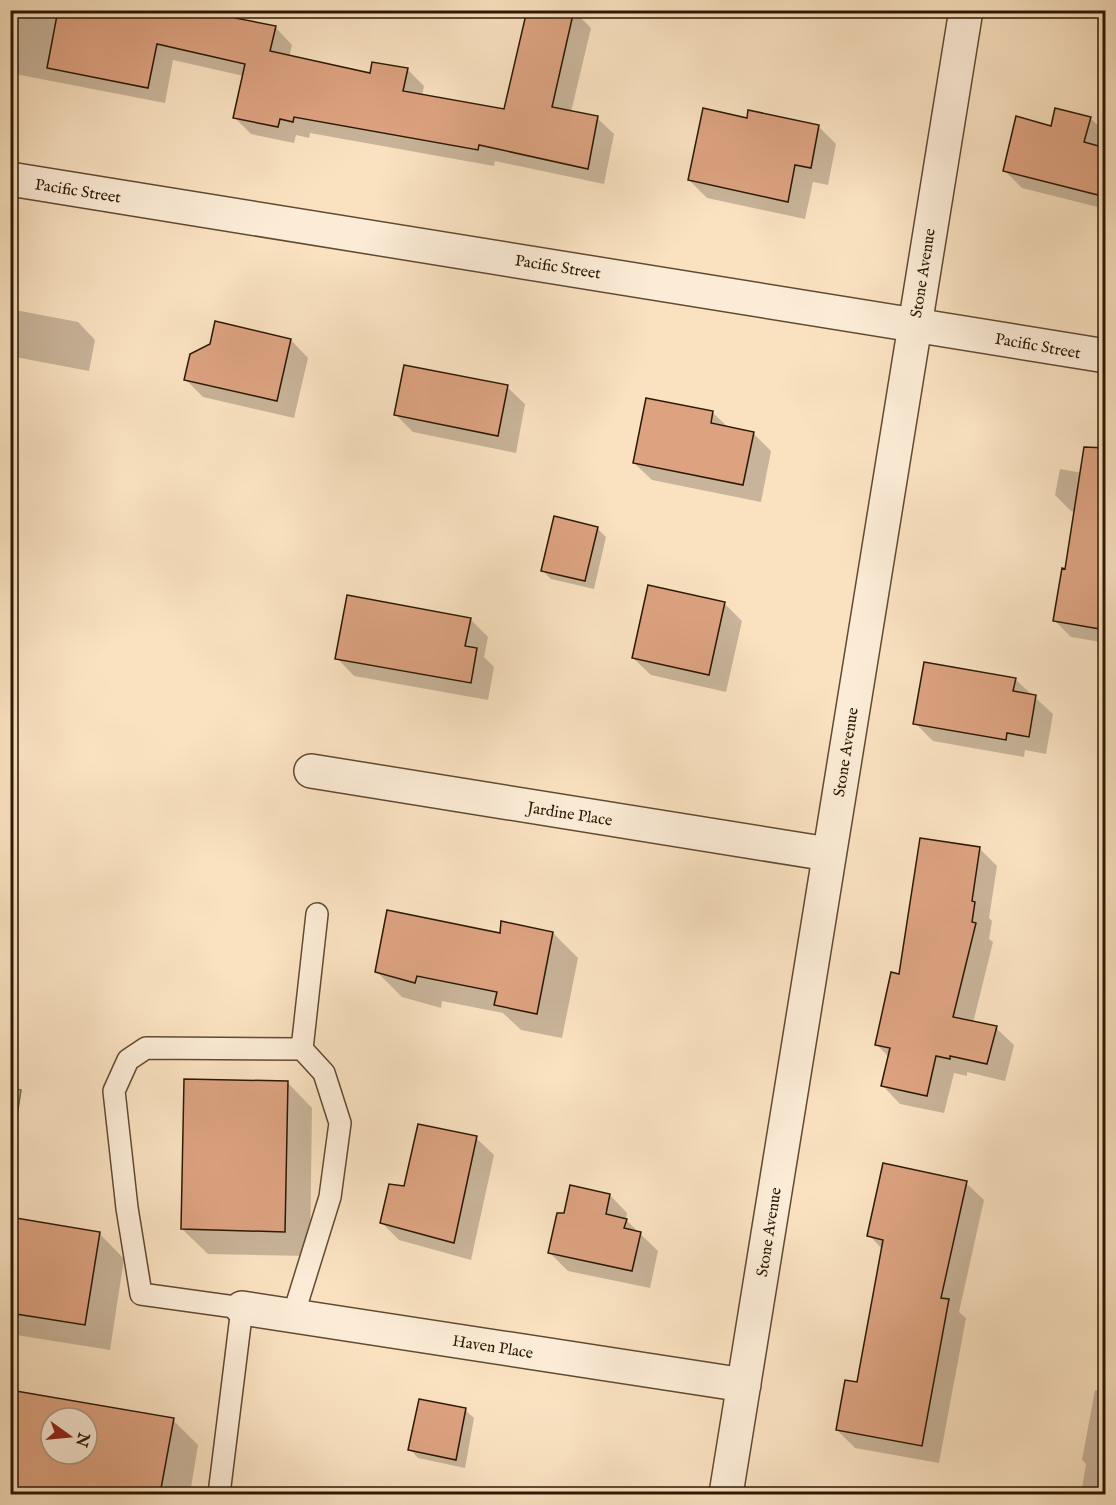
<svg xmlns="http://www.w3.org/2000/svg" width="1116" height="1505" font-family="'IM FELL English',serif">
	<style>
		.green { fill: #bbc496; stroke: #746e4b; stroke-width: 1.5 }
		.shadow { fill: #0003; fill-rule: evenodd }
		.building { fill: #dda381; stroke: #2c1800; stroke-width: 1.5; fill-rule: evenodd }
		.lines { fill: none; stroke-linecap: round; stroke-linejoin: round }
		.service-casing { stroke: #604a30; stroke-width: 24 }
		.minor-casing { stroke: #604a30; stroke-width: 36 }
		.service { stroke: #fcecd7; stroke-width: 21 }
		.minor { stroke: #fcecd7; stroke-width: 33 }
		.labels { text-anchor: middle; stroke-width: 6; stroke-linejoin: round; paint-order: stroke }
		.street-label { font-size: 16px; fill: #2c1800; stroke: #fcecd7 }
	</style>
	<rect width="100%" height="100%" fill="#fae2c1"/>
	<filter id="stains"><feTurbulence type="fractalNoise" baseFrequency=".00333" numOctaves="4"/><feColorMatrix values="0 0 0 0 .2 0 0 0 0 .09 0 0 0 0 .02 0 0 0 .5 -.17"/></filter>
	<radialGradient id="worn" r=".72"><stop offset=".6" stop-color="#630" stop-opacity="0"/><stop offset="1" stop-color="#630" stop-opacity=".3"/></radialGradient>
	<path class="green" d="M 11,1088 L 21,1090 L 11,1155 L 10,1088 Z"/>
	<path class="shadow" d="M 10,10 L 233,10 L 247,22 L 276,28 L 292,45 L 289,57 L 371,75 L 407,69 L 424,86 L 422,96 L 505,111 L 572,10 L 574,11 L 591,28 L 571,112 L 597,118 L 614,134 L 604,184 L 495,161 L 494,166 L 310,133 L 309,138 L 296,135 L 294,143 L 251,134 L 234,117 L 244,76 L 173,60 L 165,103 L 15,74 L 14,82 L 10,82 Z
		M 1090,118 L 1106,133 L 1106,209 L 1022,188 L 1004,170 L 1052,127 Z
		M 748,119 L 818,126 L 836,144 L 828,185 L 813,182 L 805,219 L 707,198 L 689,180 Z
		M 10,309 L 78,322 L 95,340 L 89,371 L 10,356 Z
		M 291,340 L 308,358 L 294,418 L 203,397 L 186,380 Z
		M 507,387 L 525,404 L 516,453 L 413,432 L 396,415 Z
		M 712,412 L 729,428 L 754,434 L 771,451 L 761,502 L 652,480 L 634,463 Z
		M 1060,469 L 1106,477 L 1106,643 L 1071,637 L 1055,621 L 1066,571 L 1075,512 L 1071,511 L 1055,495 Z
		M 597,528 L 606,537 L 594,589 L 551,579 L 542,570 Z
		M 724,603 L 742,621 L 726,692 L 651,675 L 633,658 Z
		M 470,619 L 488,637 L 484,657 L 494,667 L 488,700 L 354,676 L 337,658 Z
		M 1015,679 L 1053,714 L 1046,754 L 1025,750 L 1024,757 L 933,741 L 915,723 Z
		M 979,848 L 997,866 L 989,918 L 992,921 L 989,939 L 993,942 L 973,1023 L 996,1028 L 1014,1045 L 1005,1081 L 967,1072 L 967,1076 L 954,1073 L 944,1113 L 900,1104 L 883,1086 L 889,1057 L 877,1045 L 900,976 Z
		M 553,933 L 578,958 L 562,1038 L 521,1030 L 503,1013 L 442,1001 L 441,1008 L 402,997 L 377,972 L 501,934 Z
		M 287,1082 L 312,1108 L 310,1256 L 208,1254 L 182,1229 Z
		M 476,1138 L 494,1155 L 471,1260 L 399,1240 L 382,1223 L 405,1188 Z
		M 966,1183 L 984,1200 L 959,1312 L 966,1318 L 939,1463 L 855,1448 L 837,1430 L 858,1383 L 883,1250 L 869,1235 Z
		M 610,1195 L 627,1213 L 626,1220 L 658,1251 L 650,1288 L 568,1271 L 550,1253 L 565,1215 Z
		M 10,1219 L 99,1233 L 124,1259 L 110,1350 L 10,1334 Z
		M 1106,1244 L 1106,1260 L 1103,1258 Z
		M 1095,1390 L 1106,1392 L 1106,1494 L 1081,1494 L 1086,1464 L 1082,1460 Z
		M 10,1392 L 173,1420 L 198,1445 L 190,1494 L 10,1494 ZM 51,1418 L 87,1418 L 87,1454 L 51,1454 Z
		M 465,1410 L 474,1418 L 465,1468 L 418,1458 L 410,1449 Z"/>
	<path class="building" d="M 58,10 L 237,10 L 235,18 L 276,26 L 270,51 L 370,73 L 372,62 L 408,68 L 403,91 L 504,109 L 527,10 L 574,10 L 552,107 L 598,116 L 588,169 L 479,145 L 478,150 L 294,117 L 293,122 L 280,119 L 278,127 L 233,118 L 245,64 L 157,44 L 148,88 L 47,68 Z
		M 703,108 L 747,118 L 748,110 L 819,125 L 811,168 L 795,165 L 788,202 L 688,180 Z
		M 1055,108 L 1091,117 L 1084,142 L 1106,148 L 1106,165 L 1098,195 L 1003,171 L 1016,116 L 1051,126 Z
		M 215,321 L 291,339 L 277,401 L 184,380 L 190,354 L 210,344 Z
		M 404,365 L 508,385 L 498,436 L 394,415 Z
		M 646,398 L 713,411 L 711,423 L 754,432 L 743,485 L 633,463 Z
		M 1084,447 L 1106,448 L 1106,630 L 1053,621 L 1062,568 L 1065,569 Z
		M 554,516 L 598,527 L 585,581 L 541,571 Z
		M 648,585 L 725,602 L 709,675 L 632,658 Z
		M 347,595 L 471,618 L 465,646 L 477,648 L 471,683 L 335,659 Z
		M 924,662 L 1016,678 L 1013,691 L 1036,695 L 1029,737 L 1007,733 L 1006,740 L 913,724 Z
		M 920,838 L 980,847 L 972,901 L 975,902 L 972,922 L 976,923 L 953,1017 L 997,1026 L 987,1064 L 950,1056 L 950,1059 L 936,1056 L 927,1096 L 881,1086 L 890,1048 L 875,1045 L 891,972 L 899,974 Z
		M 387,910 L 500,933 L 501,921 L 553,932 L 537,1014 L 494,1005 L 497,992 L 417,976 L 415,983 L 375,972 Z
		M 184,1079 L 288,1081 L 285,1232 L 181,1229 Z
		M 418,1124 L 477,1136 L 454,1243 L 380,1223 L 389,1184 L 404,1186 Z
		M 883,1163 L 967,1181 L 941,1298 L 949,1299 L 922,1446 L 836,1430 L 845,1380 L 857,1382 L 883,1240 L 867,1236 Z
		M 570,1185 L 610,1194 L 606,1214 L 627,1219 L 624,1228 L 641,1232 L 632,1271 L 548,1253 L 557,1213 L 564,1213 Z
		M 10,1217 L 100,1232 L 85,1325 L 10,1313 Z
		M 10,1390 L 174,1418 L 160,1494 L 10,1494 ZM 51,1418 L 87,1418 L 87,1454 L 51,1454 Z
		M 419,1399 L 466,1408 L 456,1460 L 408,1450 Z"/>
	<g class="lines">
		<g class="service-casing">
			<path id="service" d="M 302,1049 L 317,914
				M 219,1494 L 242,1308 L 141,1294 L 127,1208 L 114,1091 L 128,1060 L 146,1048 L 302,1049 L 324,1073 L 340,1123 L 330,1197 L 293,1316"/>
		</g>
		<g class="minor-casing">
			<path id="minor" d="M 10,179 L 1106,356
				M 311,771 L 828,854
				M 242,1308 L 744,1385
				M 726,1494 L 966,10"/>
		</g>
		<use href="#service" class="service"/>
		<use href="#minor" class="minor"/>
	</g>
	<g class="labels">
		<g class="street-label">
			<text transform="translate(78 190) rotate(9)" y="6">Pacific Street</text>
			<text transform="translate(558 266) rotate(9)" y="6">Pacific Street</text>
			<text transform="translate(922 273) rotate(-81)" y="6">Stone Avenue</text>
			<text transform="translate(1038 345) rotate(10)" y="6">Pacific Street</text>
			<text transform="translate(845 752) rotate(-81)" y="6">Stone Avenue</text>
			<text transform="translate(570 813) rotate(9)" y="6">Jardine Place</text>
			<text transform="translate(768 1232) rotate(-81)" y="6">Stone Avenue</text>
			<text transform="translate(493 1346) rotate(9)" y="6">Haven Place</text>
		</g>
	</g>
	<rect width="1116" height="1505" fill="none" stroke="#fae2c1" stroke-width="36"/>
	<rect x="12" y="12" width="1092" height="1481" fill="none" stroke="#2c1800" stroke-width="3"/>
	<rect x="18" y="18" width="1080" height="1469" fill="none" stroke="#2c1800" stroke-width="1.5"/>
	<g transform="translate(69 1436) rotate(105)"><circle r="28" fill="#fcecd7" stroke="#a99781" stroke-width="1.5"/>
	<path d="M0-4.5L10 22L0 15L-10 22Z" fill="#8f2418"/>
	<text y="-9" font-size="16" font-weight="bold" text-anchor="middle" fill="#2c1800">N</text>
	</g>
	<rect width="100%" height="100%" filter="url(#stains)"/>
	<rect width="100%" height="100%" fill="url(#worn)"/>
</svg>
